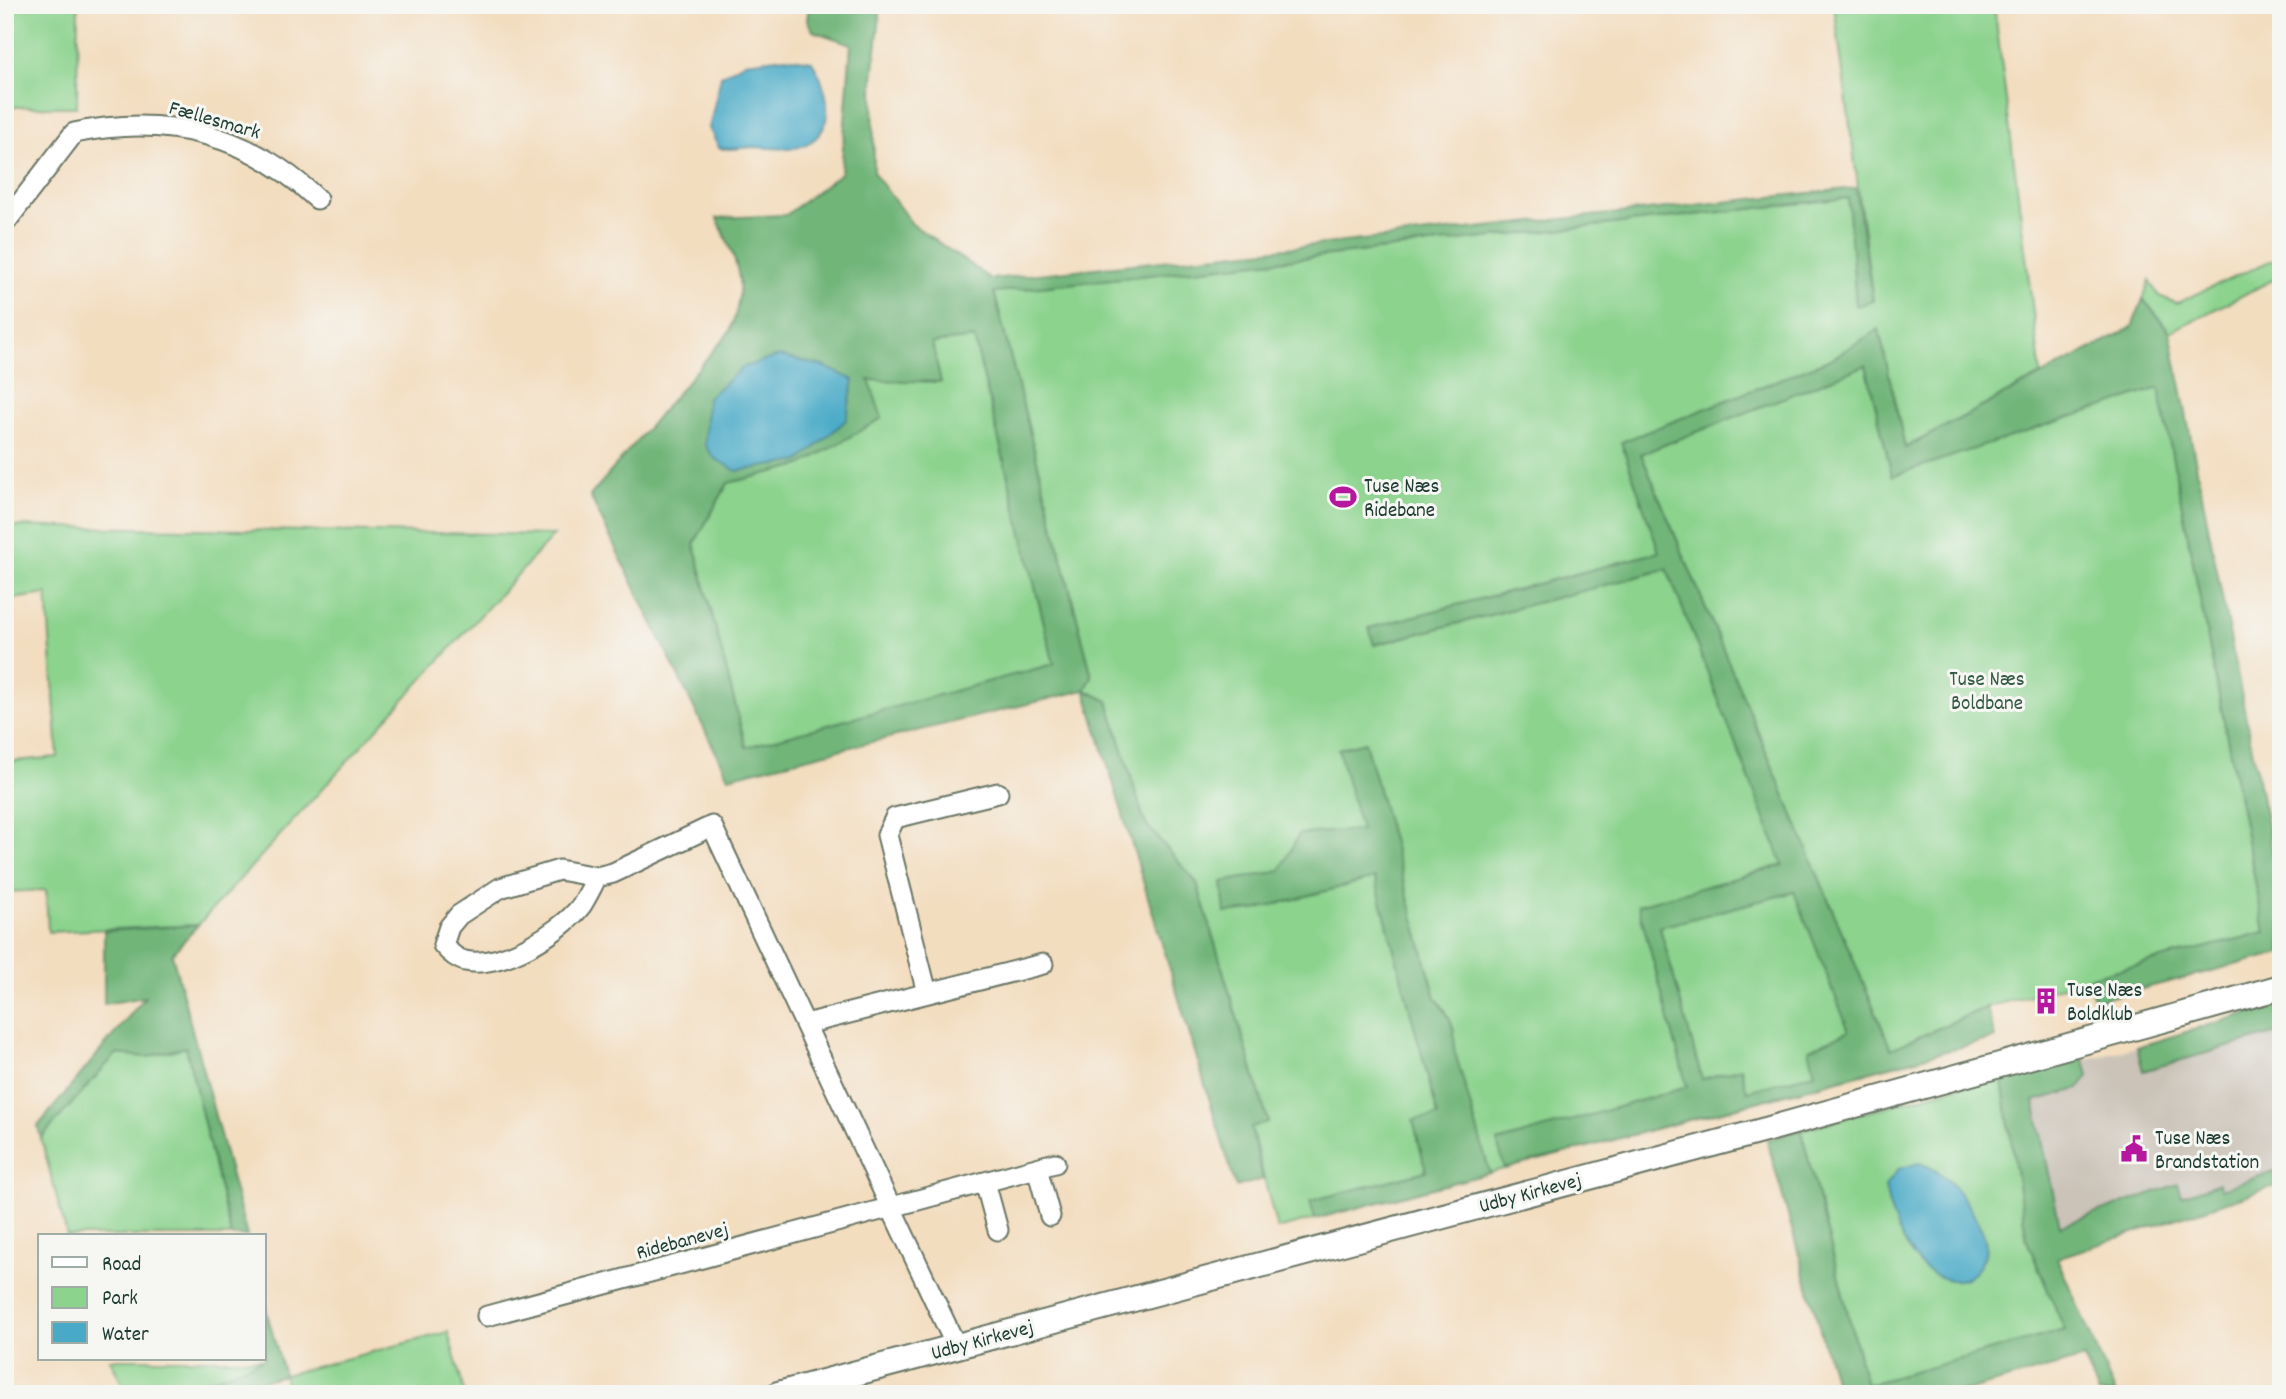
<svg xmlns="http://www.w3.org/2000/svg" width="2286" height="1399" font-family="Dekko,sans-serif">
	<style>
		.industrial { fill: #cbc3b8 }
		.green { fill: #8cd38e; stroke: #568861; stroke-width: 2 }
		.forest { fill: #71b579; stroke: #487956; stroke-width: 2; fill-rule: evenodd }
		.water { fill: #48aac7; stroke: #34747e; stroke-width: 2 }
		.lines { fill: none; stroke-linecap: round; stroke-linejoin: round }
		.minor-casing { stroke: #697565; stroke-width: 23 }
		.tertiary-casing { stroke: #697565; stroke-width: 28 }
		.minor { stroke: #fff; stroke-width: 19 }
		.tertiary { stroke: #fff; stroke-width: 24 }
		.labels { text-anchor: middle; stroke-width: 6; stroke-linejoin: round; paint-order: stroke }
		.street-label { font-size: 21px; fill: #1f3d34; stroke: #f6f6f2 }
		.poi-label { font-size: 21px; fill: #1f3d34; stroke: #f6f6f2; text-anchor: start }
		.park-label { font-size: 21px; fill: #355b46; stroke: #f6f6f2 }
	</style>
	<rect width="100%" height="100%" fill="#f6f6f2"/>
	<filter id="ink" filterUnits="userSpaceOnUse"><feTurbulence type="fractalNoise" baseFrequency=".0143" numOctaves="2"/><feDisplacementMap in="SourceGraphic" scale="14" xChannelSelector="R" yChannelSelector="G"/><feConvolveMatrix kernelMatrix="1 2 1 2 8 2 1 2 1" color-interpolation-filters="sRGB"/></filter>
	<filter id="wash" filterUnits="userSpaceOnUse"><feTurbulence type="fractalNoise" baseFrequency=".00686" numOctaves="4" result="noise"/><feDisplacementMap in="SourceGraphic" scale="28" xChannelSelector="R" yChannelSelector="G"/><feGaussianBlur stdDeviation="1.57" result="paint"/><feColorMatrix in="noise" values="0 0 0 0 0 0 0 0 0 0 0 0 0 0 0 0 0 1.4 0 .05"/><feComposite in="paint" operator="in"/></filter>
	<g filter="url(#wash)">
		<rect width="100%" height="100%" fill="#f3ddbf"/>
		<path class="industrial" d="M 2277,1033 L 2281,1059 L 2281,1169 L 2220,1189 L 2218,1184 L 2182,1196 L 2178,1184 L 2060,1226 L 2034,1101 L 2079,1089 L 2087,1076 L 2084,1060 L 2137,1047 L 2144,1071 Z"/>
		<path class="green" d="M 5,5 L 78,5 L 77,107 L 5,107 Z
			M 1834,5 L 1994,5 L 2041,375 L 1905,448 L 1879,330 L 1831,359 L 1622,442 L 1660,552 L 1374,645 L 1667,569 L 1866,1073 L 1277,1229 L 1251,1127 L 1268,1121 L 1197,884 L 1145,823 L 1108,701 L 1085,690 L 1092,676 L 994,292 L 1849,198 L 1856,305 L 1873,301 Z
			M 2281,256 L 2281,276 L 2170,332 L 2143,299 L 2150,280 L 2159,296 L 2177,303 Z
			M 974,338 L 1054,664 L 746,748 L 694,544 L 728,483 L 801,465 L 869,379 L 940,382 L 932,343 Z
			M 1866,365 L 1892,475 L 2159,388 L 2265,932 L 1987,1007 L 1891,1049 L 1641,454 Z
			M 5,526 L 554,535 L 198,925 L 48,932 L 46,890 L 5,892 L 5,762 L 58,757 L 47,594 L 5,600 Z
			M 186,1047 L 231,1236 L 67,1236 L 41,1138 L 116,1054 L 146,1057 Z
			M 2001,1075 L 2027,1241 L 2065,1330 L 1866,1385 L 1801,1130 Z
			M 448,1332 L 465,1394 L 288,1394 L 284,1375 Z
			M 110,1359 L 260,1359 L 261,1362 L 184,1390 L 185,1394 L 127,1394 Z"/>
		<path class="forest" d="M 809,5 L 881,5 L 873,78 L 874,173 L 912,224 L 991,279 L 1856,188 L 1873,301 L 1856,306 L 1848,198 L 994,292 L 1092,677 L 1085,690 L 1108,701 L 1145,823 L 1197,883 L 1268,1122 L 1251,1127 L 1263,1179 L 1236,1187 L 1085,690 L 728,777 L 590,496 L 730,331 C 749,282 737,264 717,218 L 786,215 L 841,173 L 851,44 L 813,31 L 807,20 ZM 974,338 L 1054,664 L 746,747 L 694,544 L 728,483 L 801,465 L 882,418 L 869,380 L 941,382 L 932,343 Z
			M 2143,299 L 2170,332 L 2281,896 L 2281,953 L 2095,1001 L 2087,978 L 2265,932 L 2159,388 L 1892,476 L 1866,365 L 1641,454 L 1891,1049 L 1987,1007 L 1995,1038 L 1505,1169 L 1497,1142 L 1687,1087 L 1638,905 L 1783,865 L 1667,569 L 1374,645 L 1369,628 L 1659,552 L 1621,442 L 1831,359 L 1879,329 L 1905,448 L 2132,327 ZM 1794,892 L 1849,1031 L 1809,1049 L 1815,1073 L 1747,1091 L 1741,1068 L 1702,1079 L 1660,927 Z
			M 1365,742 L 1436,998 C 1449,1014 1457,1028 1454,1049 L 1490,1173 L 1315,1219 L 1310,1201 L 1426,1171 L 1413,1120 L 1438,1116 L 1375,878 L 1254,910 L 1225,913 L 1222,882 L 1280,871 L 1299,834 L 1361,830 L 1338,749 Z
			M 198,925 L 172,954 L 247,1236 L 231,1236 L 186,1047 L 146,1057 L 116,1054 L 41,1138 L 38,1126 L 145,997 L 104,1004 L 104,931 Z
			M 2281,1003 L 2281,1059 L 2277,1033 L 2143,1071 L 2137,1047 Z
			M 2075,1056 L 2084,1060 L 2088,1076 L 2079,1089 L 2034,1101 L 2060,1226 L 2178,1184 L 2182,1196 L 2219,1183 L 2221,1189 L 2281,1169 L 2281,1184 L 2057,1258 L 2116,1394 L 2099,1394 L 2084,1358 L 1956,1394 L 1838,1394 L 1767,1140 L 1801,1130 L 1866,1385 L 2065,1330 L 2027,1241 L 2001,1075 Z
			M 264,1302 L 284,1375 L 212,1394 L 185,1394 L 184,1390 L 264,1359 Z"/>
		<path class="water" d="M 785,57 L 812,61 C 828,88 841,134 799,147 C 786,150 769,148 756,147 C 742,147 732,151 719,148 L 709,128 L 721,76 L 745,62 Z
			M 779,356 L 823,366 L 854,380 L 846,420 L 800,461 L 737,471 L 714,458 L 705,445 L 707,398 L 744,367 Z
			M 1919,1163 C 1942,1170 1957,1187 1969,1207 C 1976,1218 1986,1234 1986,1247 C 1985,1265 1971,1282 1952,1280 C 1912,1277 1890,1218 1885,1186 L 1898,1169 Z"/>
	</g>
	<g filter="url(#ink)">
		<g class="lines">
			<g class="minor-casing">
				<path id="minor" d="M 5,223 L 74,133 C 166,114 248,133 317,199
					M 597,877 L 559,870 L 500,888 L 459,915 L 449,927 L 443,945 C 448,951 457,959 465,961 C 501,969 560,933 581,906 C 587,897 592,886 597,877 L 613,873 L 712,826 L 956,1346
					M 927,993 L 887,835 L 895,818 L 998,793
					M 806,1024 L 1043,964
					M 1037,1168 L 1050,1216
					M 985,1182 L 998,1230
					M 487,1316 L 1055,1163"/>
			</g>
			<g class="tertiary-casing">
				<path id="tertiary" d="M 778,1394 L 1769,1129 L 2281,987"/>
			</g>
			<use href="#minor" class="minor"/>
			<use href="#tertiary" class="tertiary"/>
		</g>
	</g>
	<defs>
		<g id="stadium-bare" transform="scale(2.1)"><path d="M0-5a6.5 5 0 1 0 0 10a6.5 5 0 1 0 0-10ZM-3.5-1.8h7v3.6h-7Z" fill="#b5179e" stroke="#f6f6f2" stroke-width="2.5" paint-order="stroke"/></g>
		<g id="building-bare" transform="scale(2.1)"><path d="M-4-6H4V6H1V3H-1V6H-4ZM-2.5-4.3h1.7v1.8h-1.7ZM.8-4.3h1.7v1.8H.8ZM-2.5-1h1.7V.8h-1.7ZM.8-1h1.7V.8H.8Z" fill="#b5179e" stroke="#f6f6f2" stroke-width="2.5" paint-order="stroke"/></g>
		<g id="civic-bare" transform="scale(2.1)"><path d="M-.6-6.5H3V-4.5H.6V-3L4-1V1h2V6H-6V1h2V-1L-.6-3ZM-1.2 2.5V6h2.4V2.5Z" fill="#b5179e" stroke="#f6f6f2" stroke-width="2.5" paint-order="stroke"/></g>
	</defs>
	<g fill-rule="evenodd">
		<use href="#stadium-bare" x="1343" y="497"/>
		<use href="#building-bare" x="2046" y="1001"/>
		<use href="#civic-bare" x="2134" y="1149"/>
	</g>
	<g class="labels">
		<g class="street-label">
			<text transform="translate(215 119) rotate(16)" y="7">Fællesmark</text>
			<text transform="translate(1530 1192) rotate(-15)" y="7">Udby Kirkevej</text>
			<text transform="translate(682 1240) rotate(-15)" y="7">Ridebanevej</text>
			<text transform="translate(982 1339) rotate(-15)" y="7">Udby Kirkevej</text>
		</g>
		<g class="poi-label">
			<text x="1364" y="492">Tuse Næs<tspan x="1364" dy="24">Ridebane</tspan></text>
			<text x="2067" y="996">Tuse Næs<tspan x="2067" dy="24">Boldklub</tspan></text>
			<text x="2155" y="1144">Tuse Næs<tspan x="2155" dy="24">Brandstation</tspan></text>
		</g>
		<g class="park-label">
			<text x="1987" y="685">Tuse Næs<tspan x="1987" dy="24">Boldbane</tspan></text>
		</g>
	</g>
	<rect width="2286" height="1399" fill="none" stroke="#f6f6f2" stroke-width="28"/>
	<rect x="38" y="1234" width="228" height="126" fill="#f6f6f2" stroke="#a0aca6" stroke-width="2"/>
	<rect x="52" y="1257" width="35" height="10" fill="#ffffff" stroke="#a0aca6" stroke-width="2"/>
	<text x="102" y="1270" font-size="21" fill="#1f3d34">Road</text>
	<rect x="52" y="1287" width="35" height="21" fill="#8cd38e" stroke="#a0aca6" stroke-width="2"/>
	<text x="102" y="1304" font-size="21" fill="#1f3d34">Park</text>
	<rect x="52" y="1322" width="35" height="21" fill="#48aac7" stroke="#a0aca6" stroke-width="2"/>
	<text x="102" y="1340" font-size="21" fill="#1f3d34">Water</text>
</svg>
